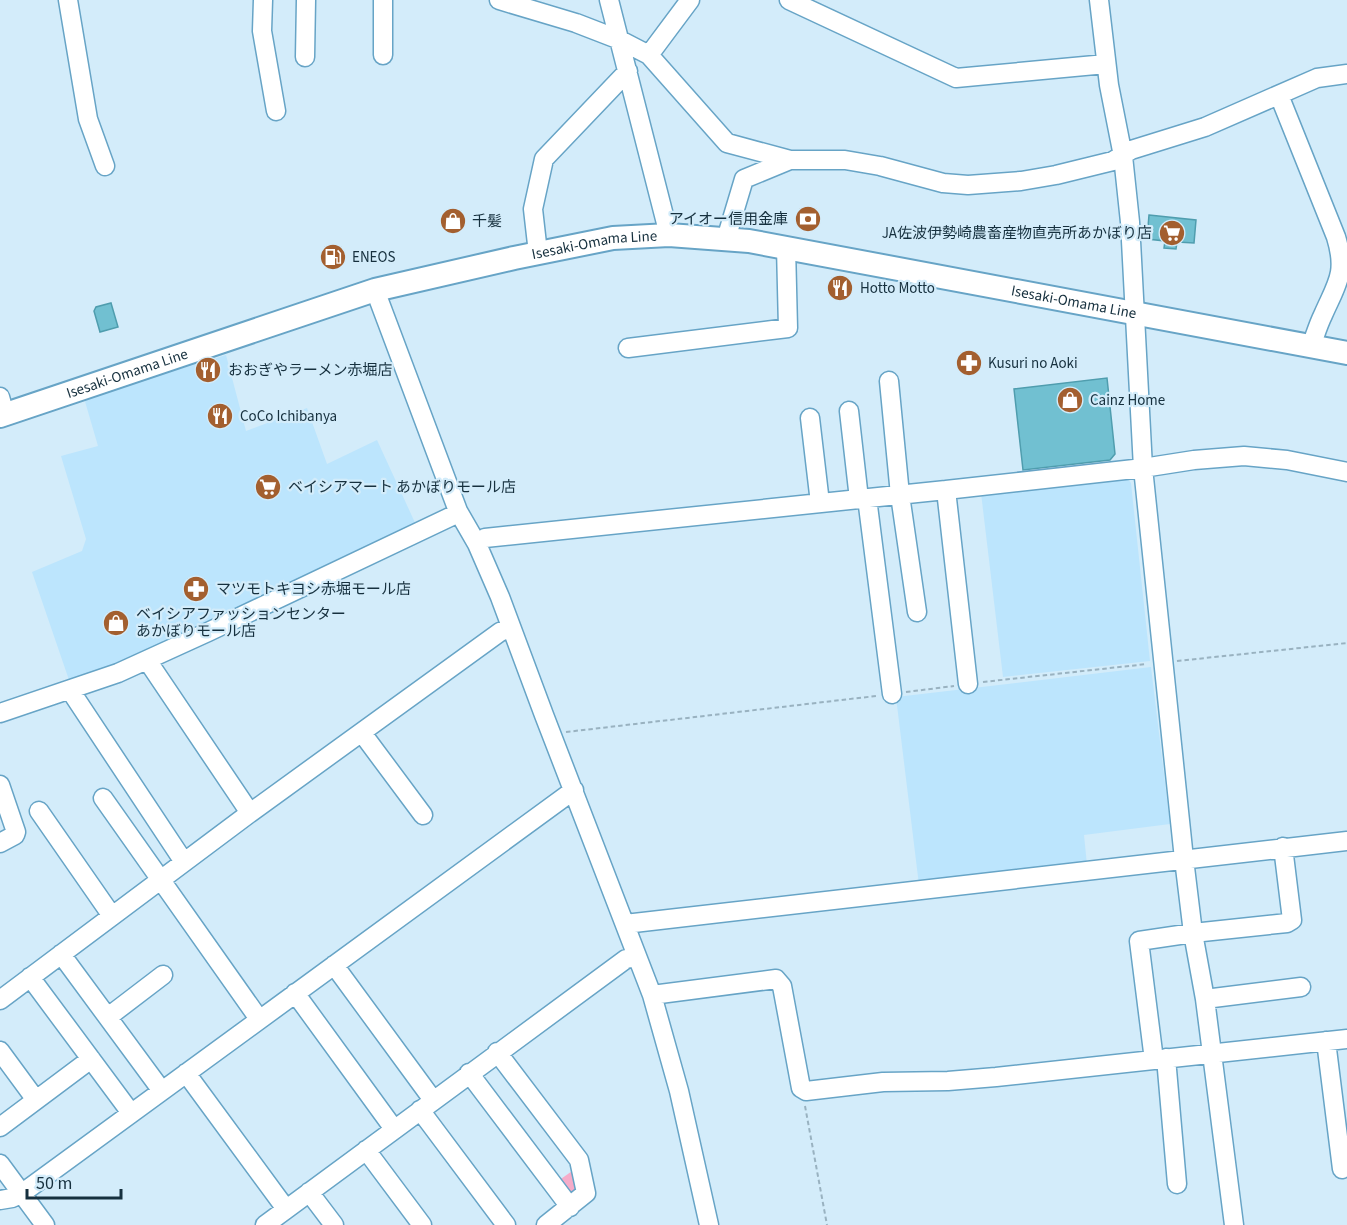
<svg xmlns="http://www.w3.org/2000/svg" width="1347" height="1225" font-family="'Source Sans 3','Noto Sans JP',sans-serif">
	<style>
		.built { fill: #bce5fd }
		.green { fill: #f5acc9 }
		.building { fill: #71c0d1; stroke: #4f9dae; stroke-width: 1.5 }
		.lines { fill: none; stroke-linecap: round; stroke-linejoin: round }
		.minor-casing { stroke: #67a4c6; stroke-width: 21 }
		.major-casing { stroke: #67a4c6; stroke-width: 26 }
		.path { stroke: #99b2c0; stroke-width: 2; stroke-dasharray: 4.5 3; stroke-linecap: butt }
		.minor { stroke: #fff; stroke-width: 18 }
		.major { stroke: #fff; stroke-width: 22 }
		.labels { text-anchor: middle; stroke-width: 4.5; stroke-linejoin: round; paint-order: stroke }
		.poi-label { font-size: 15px; fill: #16303e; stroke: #d3ecfa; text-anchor: start }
		.street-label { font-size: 15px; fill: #16303e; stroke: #d3ecfa }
	</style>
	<rect width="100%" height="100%" fill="#d3ecfa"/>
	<path class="built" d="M 226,355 L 246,431 L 307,408 L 327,464 L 377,440 L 417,527 L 147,654 L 69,680 L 32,572 L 82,551 L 86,539 L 61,456 L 98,446 L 84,398 Z
		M 1126,477 L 1131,483 L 1150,661 L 1003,677 L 981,493 Z
		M 1151,667 L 1170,824 L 1084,835 L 1087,865 L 919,885 L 896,697 Z"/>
	<path class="green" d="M 575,1169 L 583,1192 L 576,1200 L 558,1181 Z"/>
	<path class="building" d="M 1149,215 L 1196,220 L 1194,243 L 1177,242 L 1176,249 L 1164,248 L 1165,241 L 1147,239 Z
		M 111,303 L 118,327 L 100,332 L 94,311 L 96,307 Z
		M 1107,378 L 1115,454 L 1110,460 L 1023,470 L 1014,389 Z"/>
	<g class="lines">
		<g class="minor-casing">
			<path id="minor" d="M 68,0 L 88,119 L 105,166
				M 263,0 L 262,31 L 276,111
				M 499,0 L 576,23 L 620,40 L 649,55 L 727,143 L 790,160 L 845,160 L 880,166 L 943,183 L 968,185 L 1021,181 L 1056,175 L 1113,161 L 1131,150 L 1205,127 L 1317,78 L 1347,74
				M 609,0 L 669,235
				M 789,0 L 956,78 L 1106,64
				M 1099,0 L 1109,85 L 1123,156 L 1130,222 L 1143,468 L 1184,859 L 1193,933 L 1205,999 L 1234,1225
				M 383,55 L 383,0
				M 649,55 L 690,0
				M 305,57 L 306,0
				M 1279,95 L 1336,237 C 1347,273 1337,283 1323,315 C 1318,325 1315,336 1311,346
				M 726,239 L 744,179 L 790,160
				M 538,253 L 533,209 L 544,159 L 628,71
				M 375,290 L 458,511 L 477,544 L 500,597 L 544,715 L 652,995 L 679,1091 L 709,1225
				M 628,348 L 788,328 L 786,247
				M 889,381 L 900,495 L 917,612
				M 0,397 L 5,415
				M 849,411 L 859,499
				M 810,418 L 820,503
				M 946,490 L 968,684
				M 867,498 L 892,694
				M 477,544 L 485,538 L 946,490 L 1143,468 L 1194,460 L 1244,456 L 1287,460 L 1347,472
				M 147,660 L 250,813
				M 70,690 L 184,862
				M 0,713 L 118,673 L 208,632 L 452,516 L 458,511
				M 362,733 L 423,815
				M 0,785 L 16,832 L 15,835 L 0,843
				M 103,798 L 259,1019
				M 39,811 L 112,916
				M 625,924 L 1347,841
				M 61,954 L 162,1091
				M 334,965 L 433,1100
				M 30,977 L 131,1113
				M 295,993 L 394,1129
				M 652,995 L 776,979 L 782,986 L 801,1088 L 806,1091 L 883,1082 L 948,1081 L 996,1077 L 1347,1039
				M 1205,999 L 1301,987
				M 0,1000 L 250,813 L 500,632 L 511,627
				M 108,1017 L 163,975
				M 1326,1041 L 1342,1169
				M 0,1051 L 36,1100
				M 497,1052 L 579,1160 L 586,1193 L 546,1225
				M 1166,1058 L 1177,1184
				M 1154,1060 L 1139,941 L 1193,933 L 1287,923 L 1292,920 L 1283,847
				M 186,1073 L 286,1209
				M 469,1073 L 570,1207
				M 420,1110 L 506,1225
				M 0,1127 L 91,1059
				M 366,1150 L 422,1225
				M 0,1164 L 45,1225
				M 309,1192 L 334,1225
				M 0,1200 L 12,1198 L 21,1194 L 574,790
				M 265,1225 L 626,959 L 637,957"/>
		</g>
		<g class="major-casing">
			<g id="major">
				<path id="s1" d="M 0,416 L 375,290 L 514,258 L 613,238 L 669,235 L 749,241 L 1347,353"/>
			</g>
		</g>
		<path class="path" d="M 1177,661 L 1347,643
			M 983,682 L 1147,664
			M 906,692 L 954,686
			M 566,732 L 876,696
			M 805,1106 L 827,1225"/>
		<use href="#minor" class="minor"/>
		<use href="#major" class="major"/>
	</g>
	<defs>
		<g id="bank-disc" transform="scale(1.35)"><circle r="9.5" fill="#a35f2f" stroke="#d3ecfa"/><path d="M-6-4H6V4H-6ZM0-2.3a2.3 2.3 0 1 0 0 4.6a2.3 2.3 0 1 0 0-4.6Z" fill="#fff"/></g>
		<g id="shop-disc" transform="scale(1.35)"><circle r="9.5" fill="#a35f2f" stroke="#d3ecfa"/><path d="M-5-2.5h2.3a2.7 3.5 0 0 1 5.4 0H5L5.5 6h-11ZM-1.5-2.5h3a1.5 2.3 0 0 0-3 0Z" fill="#fff"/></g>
		<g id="supermarket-disc" transform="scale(1.35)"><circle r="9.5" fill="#a35f2f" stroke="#d3ecfa"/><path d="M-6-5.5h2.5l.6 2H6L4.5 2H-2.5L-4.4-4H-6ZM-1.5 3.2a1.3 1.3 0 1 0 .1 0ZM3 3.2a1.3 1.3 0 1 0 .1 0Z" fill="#fff"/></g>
		<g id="fuel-disc" transform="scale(1.35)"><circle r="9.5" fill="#a35f2f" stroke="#d3ecfa"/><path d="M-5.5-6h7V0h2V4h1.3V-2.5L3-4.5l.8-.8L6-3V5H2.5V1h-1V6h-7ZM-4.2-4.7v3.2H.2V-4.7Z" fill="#fff"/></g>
		<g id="restaurant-disc" transform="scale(1.35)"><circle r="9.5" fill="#a35f2f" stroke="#d3ecfa"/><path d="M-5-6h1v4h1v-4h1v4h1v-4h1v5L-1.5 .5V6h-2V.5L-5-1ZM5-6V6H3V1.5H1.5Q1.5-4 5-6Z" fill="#fff"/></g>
		<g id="pharmacy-disc" transform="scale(1.35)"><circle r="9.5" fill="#a35f2f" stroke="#d3ecfa"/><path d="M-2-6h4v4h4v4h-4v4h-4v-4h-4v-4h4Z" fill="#fff"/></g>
	</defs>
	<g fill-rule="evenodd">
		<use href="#bank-disc" x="808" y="219"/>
		<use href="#shop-disc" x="453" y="221"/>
		<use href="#supermarket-disc" x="1172" y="233"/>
		<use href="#fuel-disc" x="333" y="257"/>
		<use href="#restaurant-disc" x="840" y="288"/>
		<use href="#pharmacy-disc" x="969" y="363"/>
		<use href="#restaurant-disc" x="208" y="370"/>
		<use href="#shop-disc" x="1070" y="400"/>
		<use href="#restaurant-disc" x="220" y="416"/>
		<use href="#supermarket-disc" x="268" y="487"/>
		<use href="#pharmacy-disc" x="196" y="589"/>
		<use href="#shop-disc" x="116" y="623"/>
	</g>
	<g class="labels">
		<g class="poi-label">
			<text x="788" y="224" text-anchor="end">アイオー信用金庫</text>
			<text x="472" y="226">千髪</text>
			<text x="1152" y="238" text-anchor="end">JA佐波伊勢崎農畜産物直売所あかぼり店</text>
			<text x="352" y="262">ENEOS</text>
			<text x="860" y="293">Hotto Motto</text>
			<text x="988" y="368">Kusuri no Aoki</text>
			<text x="228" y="375">おおぎやラーメン赤堀店</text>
			<text x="1090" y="405">Cainz Home</text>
			<text x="240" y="421">CoCo Ichibanya</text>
			<text x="288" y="492">ベイシアマート あかぼりモール店</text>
			<text x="216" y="594">マツモトキヨシ赤堀モール店</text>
			<text x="136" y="619">ベイシアファッションセンター<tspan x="136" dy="17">あかぼりモール店</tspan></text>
		</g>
		<g class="street-label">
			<text dy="5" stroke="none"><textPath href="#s1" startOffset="620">Isesaki-Omama Line</textPath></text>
			<text dy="5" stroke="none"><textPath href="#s1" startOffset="1106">Isesaki-Omama Line</textPath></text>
			<text dy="5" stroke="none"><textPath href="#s1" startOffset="134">Isesaki-Omama Line</textPath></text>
		</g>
	</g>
	<path d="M27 1189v9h94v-9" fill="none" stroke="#16303e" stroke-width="3"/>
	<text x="36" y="1189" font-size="18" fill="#16303e" stroke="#d3ecfa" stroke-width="4.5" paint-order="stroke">50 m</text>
</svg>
